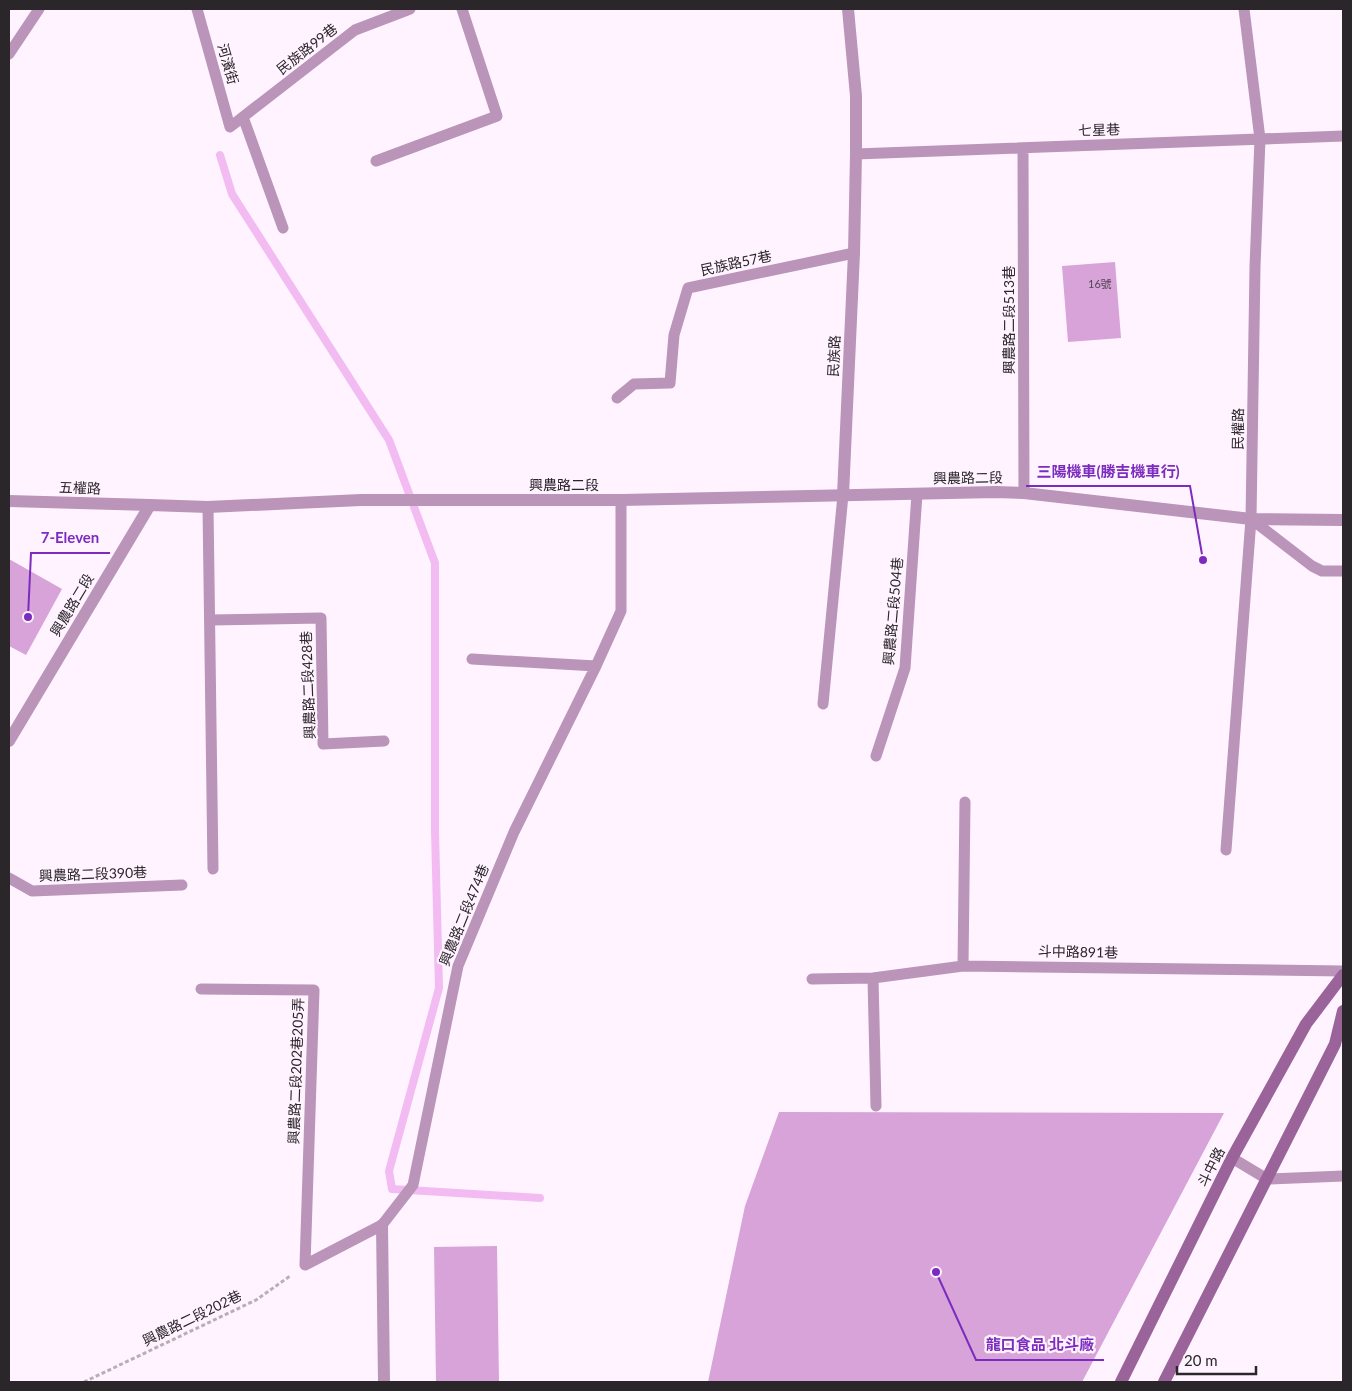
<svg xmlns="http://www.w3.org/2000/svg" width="1352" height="1391" font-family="Lato,'Noto Sans TC',sans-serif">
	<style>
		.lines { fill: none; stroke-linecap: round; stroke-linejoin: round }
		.stream { stroke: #f2bcf2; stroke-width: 8 }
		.building { fill: #d8a3d8 }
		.path { stroke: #b7aeb7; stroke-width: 3; stroke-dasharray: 4 2.5; stroke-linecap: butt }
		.service { stroke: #ba94b9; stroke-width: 11 }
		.minor { stroke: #ba94b9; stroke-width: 12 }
		.tertiary { stroke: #ba94b9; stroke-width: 12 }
		.secondary { stroke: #9a639a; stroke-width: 12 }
		.labels { text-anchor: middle; stroke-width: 4.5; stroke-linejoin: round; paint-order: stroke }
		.number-label { font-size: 11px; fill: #564556 }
		.street-label { font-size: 14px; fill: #2a262a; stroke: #fff3ff }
		.leader { fill: none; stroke: #7b2cbf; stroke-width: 2 }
		.callout-dot { fill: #7b2cbf; stroke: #fff3ff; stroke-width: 2 }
		.callout-label { font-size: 15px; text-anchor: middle; font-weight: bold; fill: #7b2cbf; stroke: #fff3ff; stroke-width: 4.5; stroke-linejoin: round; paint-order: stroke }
	</style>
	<rect width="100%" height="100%" fill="#fff3ff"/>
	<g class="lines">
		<path class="stream" d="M 220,155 L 232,194 L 389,440 L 435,563 L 435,832 L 439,988 L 389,1171 L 392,1189 L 540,1198"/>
	</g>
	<path class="building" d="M 1115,262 L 1121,338 L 1068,342 L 1062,266 Z
		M 9,559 L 62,589 L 26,655 L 9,646 Z
		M 779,1112 L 1224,1113 L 1082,1382 L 708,1382 L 745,1206 Z
		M 497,1246 L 499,1382 L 436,1382 L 434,1247 Z"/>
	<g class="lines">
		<path class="path" d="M 84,1382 L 256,1300 L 290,1276"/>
		<path class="service" d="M 197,9 L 230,127 L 355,30 L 410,9
			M 9,54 L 39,9
			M 243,117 L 283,228
			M 1023,148 L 1024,493
			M 856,154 L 1343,136
			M 376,161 L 497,116 L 462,9
			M 617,398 L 634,384 L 670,383 L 674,335 L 688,288 L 854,253
			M 208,507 L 213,869
			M 1251,519 L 1312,566 L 1322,571 L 1343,571
			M 210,620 L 321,618 L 323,744 L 384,741
			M 472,659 L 596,666
			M 823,704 L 843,495
			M 876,756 L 905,668 L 917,494
			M 1226,850 L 1251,519 L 1255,267 L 1260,139 L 1244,9
			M 9,878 L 32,891 L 182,885
			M 963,966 L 965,802
			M 873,978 L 876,1106
			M 812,979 L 873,978 L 963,966 L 1343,971
			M 201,989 L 314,990 L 305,1265 L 382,1225 L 413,1185 L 458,966 L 514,832 L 596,666 L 621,611 L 621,500
			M 1232,1158 L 1267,1179 L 1343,1176"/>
		<path class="minor" d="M 843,495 L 854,253 L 856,154 L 856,96 L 848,9
			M 9,501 L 150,505
			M 382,1225 L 384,1382"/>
		<path class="tertiary" d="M 9,741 L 150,505 L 208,507 L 361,500 L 621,500 L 996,492 L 1024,493 L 1251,519 L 1343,520"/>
		<path class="secondary" d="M 1121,1382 L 1232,1158 L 1306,1024 L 1343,975
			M 1164,1382 L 1335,1044 L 1343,1011"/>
	</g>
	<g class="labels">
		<g class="number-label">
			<text x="1100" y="288">16號</text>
		</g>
		<g class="street-label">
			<text transform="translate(307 49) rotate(-38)" y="5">民族路99巷</text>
			<text transform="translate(228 64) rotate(74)" y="5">河濱街</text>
			<text transform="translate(1099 130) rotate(-2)" y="5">七星巷</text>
			<text transform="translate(736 263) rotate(-12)" y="5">民族路57巷</text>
			<text transform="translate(1009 320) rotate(-90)" y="5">興農路二段513巷</text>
			<text transform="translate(834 356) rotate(-87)" y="5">民族路</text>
			<text transform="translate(1238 429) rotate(-89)" y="5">民權路</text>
			<text transform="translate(968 478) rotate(-1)" y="5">興農路二段</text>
			<text x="564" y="490">興農路二段</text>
			<text transform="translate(80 488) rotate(2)" y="5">五權路</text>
			<text transform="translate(72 605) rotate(-59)" y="5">興農路二段</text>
			<text transform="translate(893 611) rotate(-85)" y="5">興農路二段504巷</text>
			<text transform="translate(308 685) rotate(-92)" y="5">興農路二段428巷</text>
			<text transform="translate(93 874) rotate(-2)" y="5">興農路二段390巷</text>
			<text transform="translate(464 915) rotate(-68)" y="5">興農路二段474巷</text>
			<text transform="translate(1078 952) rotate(1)" y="5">斗中路891巷</text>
			<text transform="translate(296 1071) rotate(-88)" y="5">興農路二段202巷205弄</text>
			<text transform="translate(1211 1167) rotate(-63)" y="5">斗中路</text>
			<text transform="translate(192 1318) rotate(-26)" y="5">興農路二段202巷</text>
		</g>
	</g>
	<path class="leader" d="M1203 560L1190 486H1026M28 617L31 553H110M936 1272L976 1360H1104"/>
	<g class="callout-dot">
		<circle cx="1203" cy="560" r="5"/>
		<circle cx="28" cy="617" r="5"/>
		<circle cx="936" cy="1272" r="5"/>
	</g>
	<g class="callout-label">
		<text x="1108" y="477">三陽機車(勝吉機車行)</text>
		<text x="70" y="543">7-Eleven</text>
		<text x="1040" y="1350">龍口食品 北斗廠</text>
	</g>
	<rect width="1352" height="1391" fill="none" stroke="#2a262a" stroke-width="20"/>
	<path d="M1177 1366v8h79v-8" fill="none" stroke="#2a262a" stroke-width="2.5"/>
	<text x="1184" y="1366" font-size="15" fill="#2a262a" stroke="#fff3ff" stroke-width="4" paint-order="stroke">20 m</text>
</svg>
